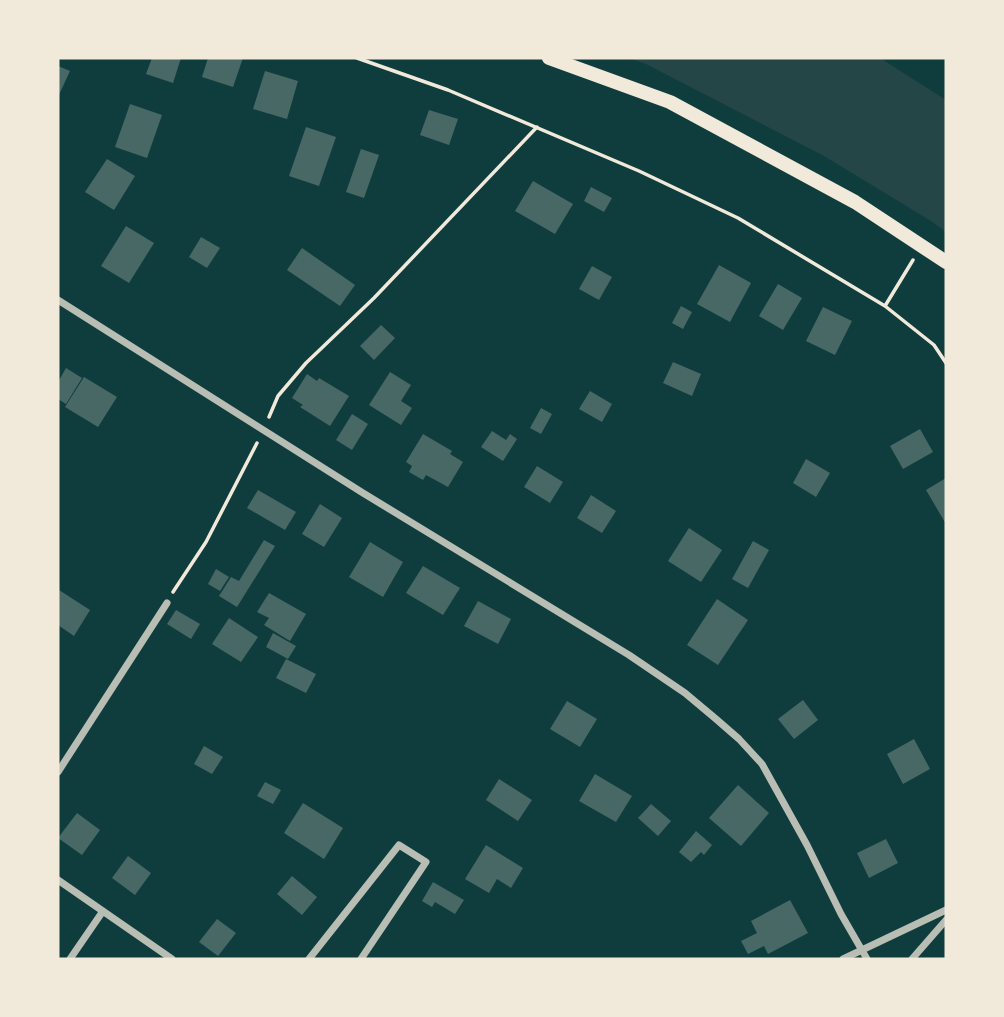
<svg xmlns="http://www.w3.org/2000/svg" width="1004" height="1017" font-family="'PT Sans',sans-serif">
	<style>
		.green { fill: #244646 }
		.building { fill: #486865 }
		.lines { fill: none; stroke-linecap: round; stroke-linejoin: round }
		.path { stroke: #f1e9da; stroke-width: 3.5 }
		.minor { stroke: #b8beb3; stroke-width: 7 }
		.secondary { stroke: #f1e9da; stroke-width: 14 }
	</style>
	<rect width="100%" height="100%" fill="#0f3d3e"/>
	<path class="green" d="M 629,58 L 880,58 L 946,100 L 946,232 L 931,221 L 824,156 L 646,64 Z"/>
	<path class="building" d="M 152,58 L 181,58 L 173,83 L 146,74 Z
		M 208,58 L 243,58 L 233,87 L 202,77 Z
		M 58,66 L 70,71 L 58,97 Z
		M 265,71 L 298,81 L 287,119 L 253,109 Z
		M 130,104 L 162,115 L 147,158 L 115,147 Z
		M 429,110 L 458,119 L 449,145 L 420,135 Z
		M 306,127 L 336,137 L 319,186 L 289,176 Z
		M 361,149 L 379,155 L 364,198 L 346,192 Z
		M 107,159 L 135,176 L 114,210 L 85,192 Z
		M 533,181 L 573,204 L 555,234 L 515,211 Z
		M 591,187 L 612,198 L 604,212 L 584,201 Z
		M 126,226 L 154,243 L 129,283 L 101,266 Z
		M 201,237 L 220,248 L 207,268 L 189,257 Z
		M 302,248 L 355,285 L 340,306 L 287,270 Z
		M 719,265 L 751,283 L 730,322 L 697,304 Z
		M 592,266 L 612,277 L 599,300 L 579,289 Z
		M 778,284 L 802,298 L 783,330 L 759,316 Z
		M 681,306 L 692,312 L 683,329 L 672,323 Z
		M 823,307 L 852,321 L 835,355 L 806,341 Z
		M 381,325 L 395,338 L 374,360 L 360,346 Z
		M 673,362 L 701,374 L 692,396 L 663,383 Z
		M 66,368 L 82,378 L 66,404 L 58,399 L 58,382 Z
		M 390,372 L 411,385 L 401,401 L 412,408 L 401,425 L 369,405 Z
		M 307,374 L 317,381 L 319,378 L 349,396 L 330,426 L 300,407 L 303,405 L 292,398 Z
		M 84,377 L 117,397 L 98,427 L 65,407 Z
		M 590,391 L 612,404 L 602,422 L 579,409 Z
		M 541,408 L 552,414 L 541,434 L 530,428 Z
		M 352,414 L 368,424 L 352,450 L 336,440 Z
		M 920,429 L 933,452 L 903,469 L 890,446 Z
		M 492,431 L 506,440 L 510,434 L 517,439 L 503,461 L 481,447 Z
		M 423,434 L 452,451 L 450,454 L 463,462 L 448,487 L 426,475 L 423,480 L 409,472 L 412,466 L 406,462 Z
		M 806,459 L 830,473 L 816,497 L 793,483 Z
		M 537,466 L 563,482 L 550,503 L 524,487 Z
		M 946,478 L 946,524 L 926,490 Z
		M 258,490 L 296,512 L 285,530 L 247,508 Z
		M 591,495 L 616,511 L 602,533 L 577,518 Z
		M 320,504 L 342,518 L 324,547 L 302,534 Z
		M 689,528 L 722,550 L 701,582 L 668,561 Z
		M 264,540 L 275,546 L 237,607 L 219,596 L 231,577 L 239,581 Z
		M 753,541 L 769,550 L 748,588 L 732,579 Z
		M 370,542 L 403,562 L 383,597 L 349,577 Z
		M 423,566 L 460,588 L 443,615 L 406,593 Z
		M 216,569 L 229,577 L 220,591 L 208,584 Z
		M 59,590 L 90,610 L 74,636 L 58,625 L 58,592 Z
		M 269,593 L 306,614 L 290,641 L 264,625 L 269,618 L 257,612 Z
		M 717,599 L 748,620 L 718,665 L 687,645 Z
		M 478,601 L 511,619 L 498,644 L 464,626 Z
		M 176,610 L 200,624 L 191,639 L 167,624 Z
		M 229,618 L 258,637 L 241,662 L 212,644 Z
		M 273,633 L 296,646 L 288,659 L 266,647 Z
		M 286,659 L 316,674 L 306,693 L 276,678 Z
		M 803,700 L 818,720 L 794,739 L 778,719 Z
		M 567,701 L 597,719 L 580,747 L 550,729 Z
		M 914,739 L 930,769 L 903,784 L 887,754 Z
		M 204,746 L 223,757 L 212,774 L 194,764 Z
		M 595,774 L 632,796 L 616,822 L 579,801 Z
		M 499,779 L 532,800 L 518,821 L 486,800 Z
		M 265,782 L 281,790 L 273,804 L 257,796 Z
		M 738,785 L 769,813 L 741,846 L 709,818 Z
		M 303,803 L 343,828 L 324,859 L 284,833 Z
		M 651,804 L 671,821 L 658,836 L 638,818 Z
		M 77,813 L 100,830 L 82,855 L 58,838 Z
		M 696,831 L 712,845 L 704,855 L 701,852 L 691,862 L 679,852 Z
		M 886,839 L 898,863 L 869,878 L 857,853 Z
		M 486,845 L 523,868 L 511,888 L 497,879 L 489,893 L 465,879 Z
		M 128,856 L 151,873 L 135,895 L 112,878 Z
		M 292,876 L 317,897 L 302,915 L 277,894 Z
		M 433,882 L 464,900 L 455,914 L 435,902 L 432,907 L 422,901 Z
		M 790,900 L 808,933 L 768,954 L 764,946 L 748,954 L 741,941 L 757,933 L 751,921 Z
		M 217,919 L 236,933 L 218,956 L 199,942 Z"/>
	<g class="lines">
		<path class="path" d="M 357,58 L 448,90 L 639,171 L 738,218 L 885,306 L 934,345 L 946,363
			M 885,306 L 913,260
			M 269,417 L 278,396 L 306,363 L 374,298 L 537,127
			M 173,592 L 206,542 L 257,443"/>
		<path class="minor" d="M 58,300 L 363,493 L 629,655 L 685,693 L 716,719 L 739,739 L 762,764 L 807,845 L 841,914 L 867,959
			M 58,772 L 167,603
			M 58,880 L 172,959
			M 70,959 L 103,911
			M 309,959 L 399,845 L 426,862 L 361,959
			M 843,959 L 946,910
			M 912,959 L 946,920"/>
		<path class="secondary" d="M 549,58 L 670,102 L 855,202 L 946,262"/>
	</g>
	<rect width="1004" height="1017" fill="none" stroke="#f1e9da" stroke-width="119"/>
</svg>
